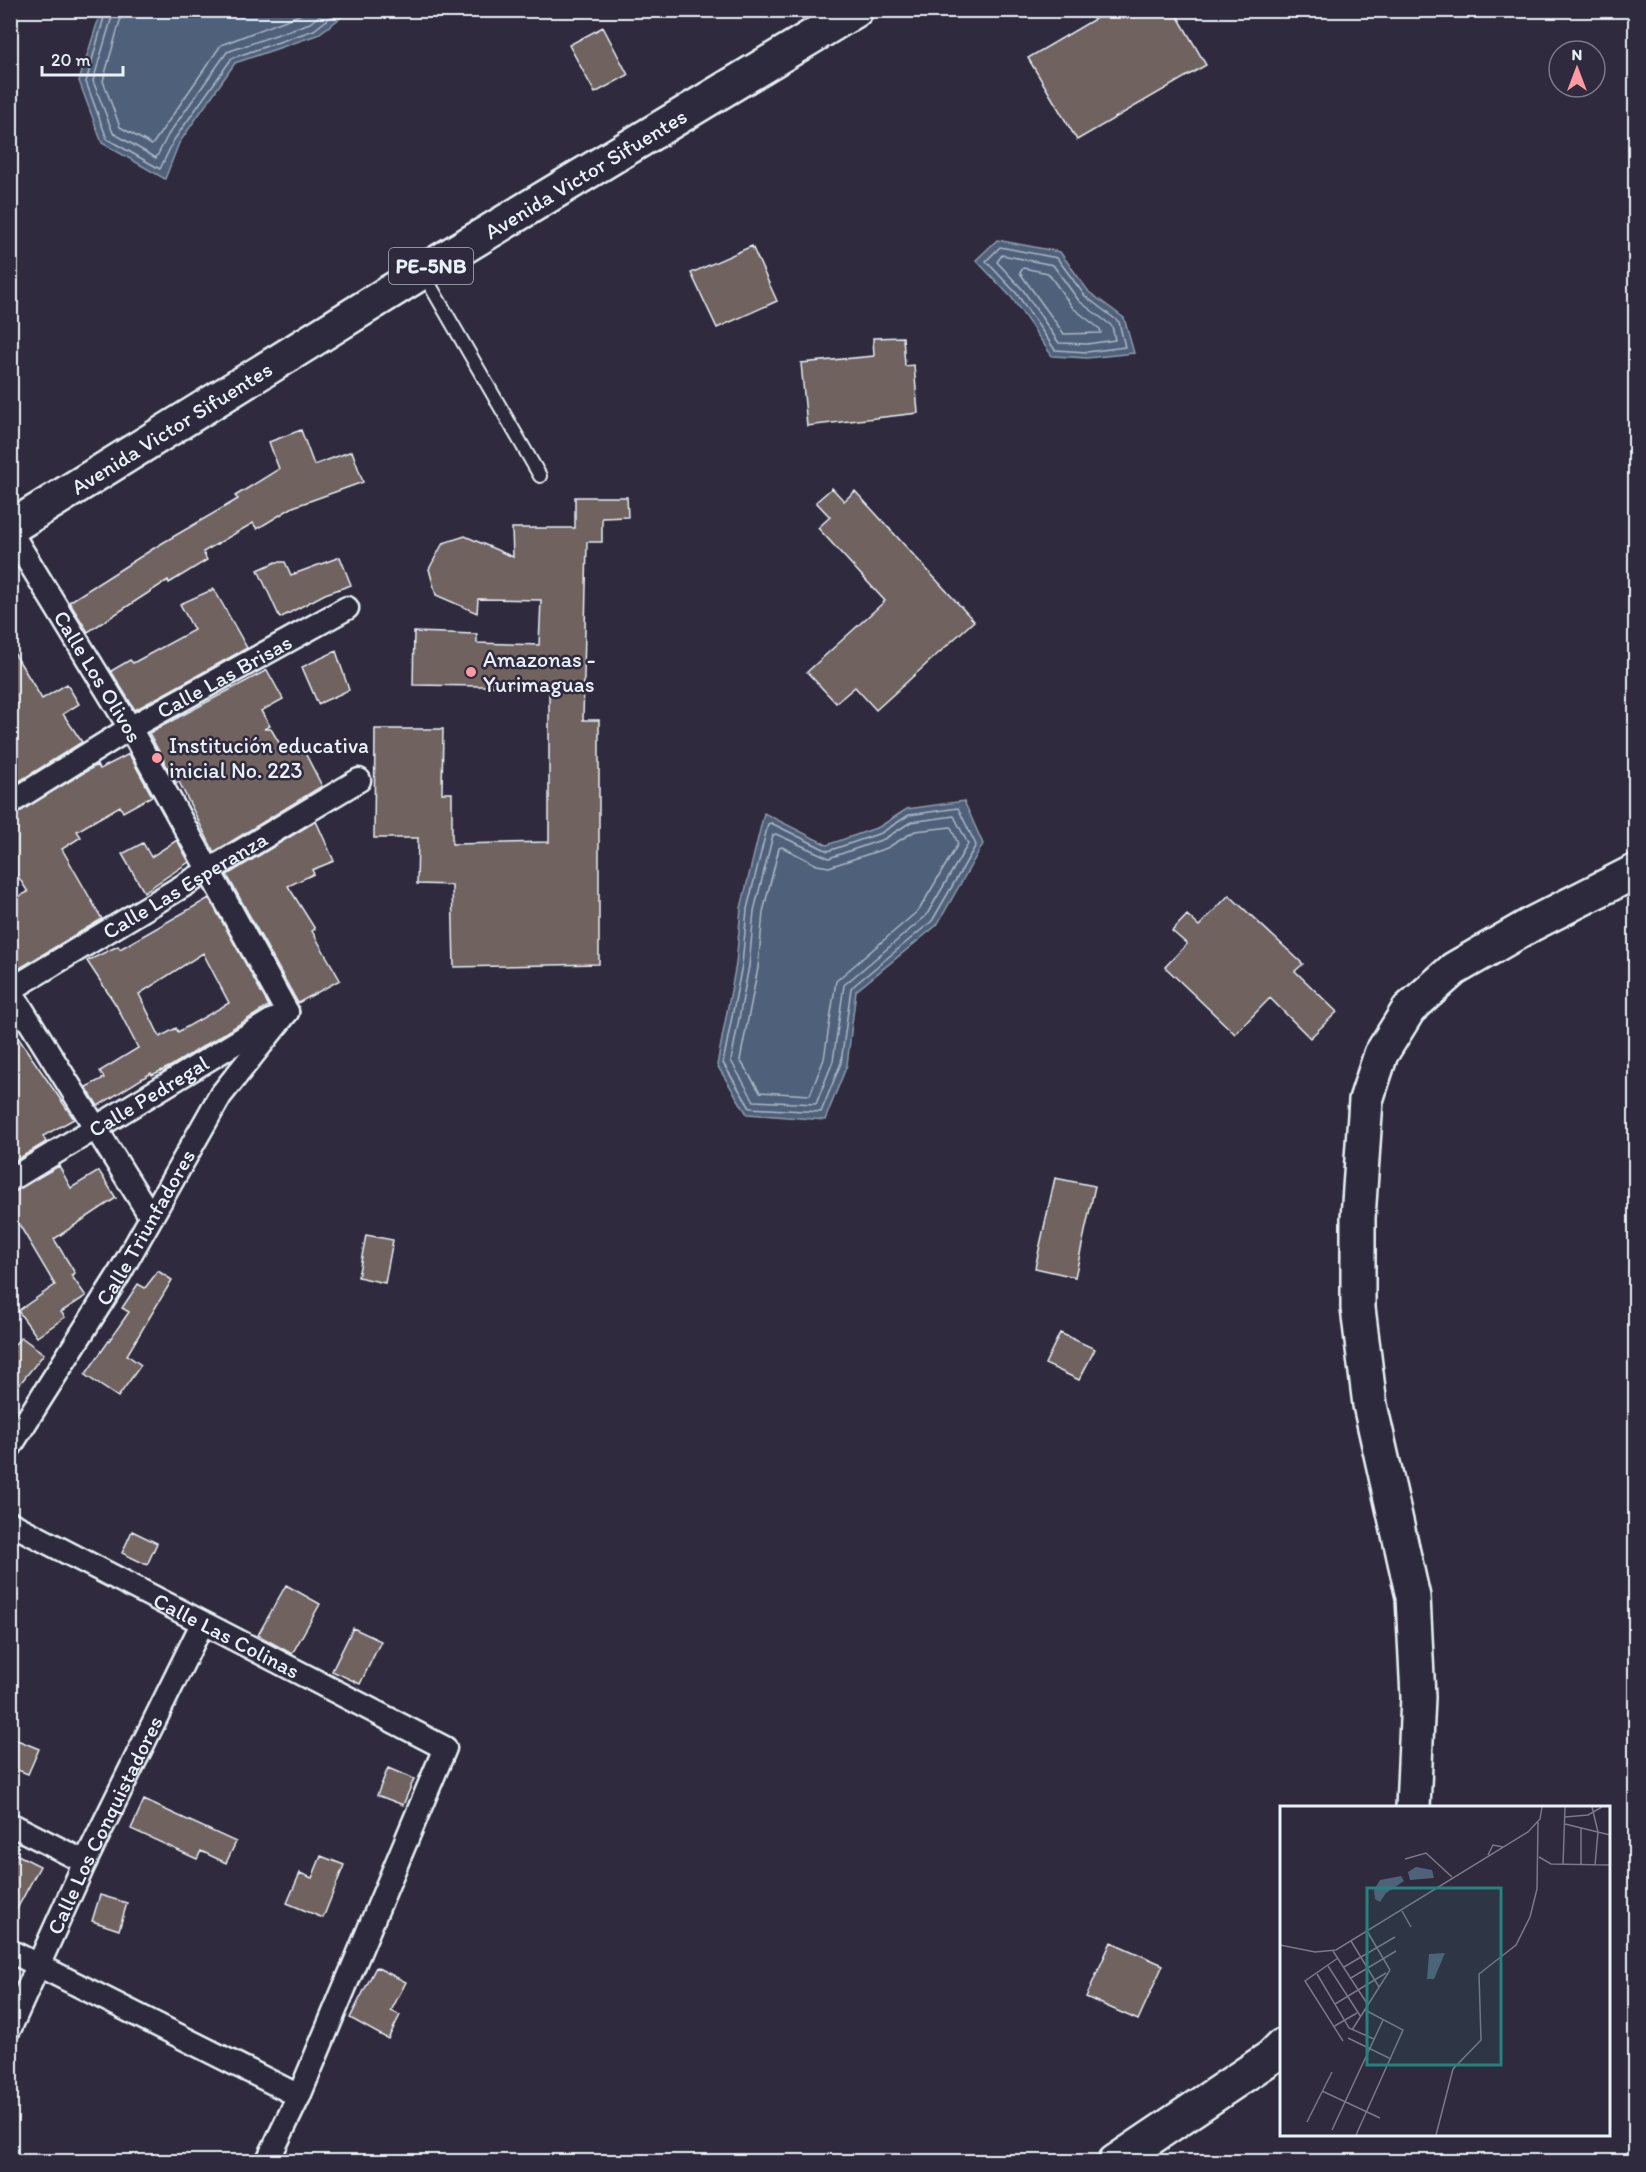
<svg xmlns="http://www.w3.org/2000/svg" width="1646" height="2172" font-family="Itim,sans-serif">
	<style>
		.water { fill: #50617a; stroke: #8d9bac; stroke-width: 1.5 }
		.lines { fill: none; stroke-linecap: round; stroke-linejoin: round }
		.shore { stroke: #abb7c6; stroke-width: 1.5 }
		.building { fill: #6f645f; stroke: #e8f1f8; stroke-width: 1.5; fill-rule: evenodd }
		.lane-casing { stroke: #e8f1f8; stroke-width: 16 }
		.street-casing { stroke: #e8f1f8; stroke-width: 27 }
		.secondary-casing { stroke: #e8f1f8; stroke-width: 38 }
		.highway-casing { stroke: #e8f1f8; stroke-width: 38 }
		.lane { stroke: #2f2a3d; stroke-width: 12 }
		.street { stroke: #2f2a3d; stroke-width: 22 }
		.secondary { stroke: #2f2a3d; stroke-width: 33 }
		.highway { stroke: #2f2a3d; stroke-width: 33 }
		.poi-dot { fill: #ff9aa2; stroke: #2f2a3d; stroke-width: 2 }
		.labels { text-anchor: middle; stroke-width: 5; stroke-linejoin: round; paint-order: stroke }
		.shield { fill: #2f2a3d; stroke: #b0b5c0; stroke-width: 1.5 }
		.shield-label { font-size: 21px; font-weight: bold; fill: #e8f1f8 }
		.street-label { font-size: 22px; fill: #e8f1f8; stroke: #2f2a3d }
		.poi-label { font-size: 22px; fill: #e8f1f8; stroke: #2f2a3d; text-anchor: start }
		.inset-road { fill: none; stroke: #797a88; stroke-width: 1.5 }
		.view { fill: #25827c; fill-opacity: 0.15; stroke: #25827c; stroke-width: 3 }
		.inset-edge { fill: none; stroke: #e8f1f8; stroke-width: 3 }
	</style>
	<rect width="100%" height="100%" fill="#2f2a3d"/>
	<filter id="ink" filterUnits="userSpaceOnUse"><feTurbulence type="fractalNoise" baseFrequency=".0167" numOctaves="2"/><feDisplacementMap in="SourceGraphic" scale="12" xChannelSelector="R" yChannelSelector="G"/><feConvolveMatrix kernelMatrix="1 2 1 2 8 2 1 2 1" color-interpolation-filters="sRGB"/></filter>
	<g filter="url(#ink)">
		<path class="water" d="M 101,11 L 101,10 L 350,11 L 317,35 L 235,63 L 179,143 L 165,179 L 102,143 L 79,81 Z
			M 997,240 L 1060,252 L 1089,292 L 1124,318 L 1134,353 L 1087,358 L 1052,356 L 1012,298 L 976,260 Z
			M 964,801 L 983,844 L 937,925 L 856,991 L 847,1065 L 825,1120 L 747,1114 L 717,1065 L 736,964 L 741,908 L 764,813 L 827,845 L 879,827 L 907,809 Z"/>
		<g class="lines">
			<path class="shore" d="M 106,10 L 86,82 L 107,139 L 160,169 L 174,140 L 232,58 L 314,30 L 340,10
				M 114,10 L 93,81 L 113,133 L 156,158 L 168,135 L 227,52 L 310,23 L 327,10
				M 123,10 L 103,81 L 120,127 L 152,145 L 221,45 L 312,10
				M 1000,247 L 1057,258 L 1085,296 L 1119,322 L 1125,347 L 1087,352 L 1055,350 L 1017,294 L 986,261 Z
				M 1002,255 L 1053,265 L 1079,301 L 1112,326 L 1115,340 L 1087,344 L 1059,343 L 1023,290 L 997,262 Z
				M 1023,268 L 1048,273 L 1073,308 L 1100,329 L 1101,333 L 1064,334 L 1020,273 Z
				M 958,808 L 976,845 L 932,921 L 851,988 L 841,1063 L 821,1112 L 750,1108 L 723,1063 L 742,965 L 747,909 L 768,824 L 771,823 L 828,851 L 881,833 L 909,815 Z
				M 954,816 L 968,844 L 926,916 L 844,985 L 833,1061 L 816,1104 L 754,1101 L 731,1061 L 749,966 L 754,911 L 773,835 L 776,834 L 829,858 L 884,839 L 911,822 Z
				M 951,827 L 958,844 L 919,910 L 836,981 L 824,1059 L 810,1095 L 760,1092 L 740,1060 L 758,968 L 763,912 L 779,848 L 782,847 L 817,865 L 829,867 L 887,848 L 915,831 Z"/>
		</g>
		<path class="building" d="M 1110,10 L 1174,10 L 1206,65 L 1077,140 L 1028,58 Z
			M 603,27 L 628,75 L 595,93 L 569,45 Z
			M 752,246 L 777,301 L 717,328 L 691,273 Z
			M 903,337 L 905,366 L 914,365 L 918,413 L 807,426 L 801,363 L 874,356 L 873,338 Z
			M 301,430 L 314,465 L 352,451 L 363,482 L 293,507 L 257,529 L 253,523 L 203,552 L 207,560 L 169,583 L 168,580 L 88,632 L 69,602 L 159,545 L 238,499 L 235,496 L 279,469 L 269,442 Z
			M 832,488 L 844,501 L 855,491 L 974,621 L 876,710 L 855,687 L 836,703 L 807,672 L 885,601 L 818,528 L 830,517 L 816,502 Z
			M 575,497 L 627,497 L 628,517 L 602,518 L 602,542 L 587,542 L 583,720 L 599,720 L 599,964 L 454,967 L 452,885 L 417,884 L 418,838 L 374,838 L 375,729 L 443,729 L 442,793 L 452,793 L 452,844 L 549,842 L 549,687 L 413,685 L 414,632 L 477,634 L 477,643 L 539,645 L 541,600 L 478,599 L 477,613 L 436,595 L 429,569 L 443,543 L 465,536 L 513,557 L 512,528 L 575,528 Z
			M 340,557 L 351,585 L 325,594 L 280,618 L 258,570 L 276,562 L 285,562 L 291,575 Z
			M 214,589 L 247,648 L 135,710 L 111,671 L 130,660 L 133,663 L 194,630 L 180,604 Z
			M 10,646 L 42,699 L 67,684 L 79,704 L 63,714 L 82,742 L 10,787 Z
			M 336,651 L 349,690 L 318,704 L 302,667 Z
			M 267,670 L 283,699 L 261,711 L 270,726 L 264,729 L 271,729 L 284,751 L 300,743 L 322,786 L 214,852 L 179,782 L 176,783 L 149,733 Z
			M 129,754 L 152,796 L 123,812 L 120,806 L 77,831 L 81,837 L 62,849 L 102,919 L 10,974 L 10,901 L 28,892 L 10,864 L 10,816 L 97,765 L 100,769 Z
			M 316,821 L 334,861 L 312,870 L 314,874 L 288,886 L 315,929 L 312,931 L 340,980 L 298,1003 L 227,875 Z
			M 177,840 L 189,862 L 144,892 L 122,854 L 143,843 L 151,857 Z
			M 1229,895 L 1303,964 L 1295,971 L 1337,1012 L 1310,1038 L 1270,998 L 1235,1034 L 1165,967 L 1187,944 L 1172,931 L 1187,915 L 1199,926 Z
			M 209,898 L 269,1006 L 171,1066 L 152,1075 L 151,1073 L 98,1106 L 86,1087 L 104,1078 L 100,1071 L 138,1048 L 116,1005 L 87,961 L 118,946 L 120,949 ZM 203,953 L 229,1003 L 178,1032 L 176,1028 L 160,1037 L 139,994 Z
			M 10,1026 L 74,1119 L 43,1136 L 46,1142 L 10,1164 Z
			M 59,1166 L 71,1188 L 99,1171 L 116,1198 L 54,1239 L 75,1273 L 71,1275 L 86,1296 L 61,1312 L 65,1317 L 37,1337 L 18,1311 L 55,1285 L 10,1209 L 10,1193 Z
			M 1055,1178 L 1095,1186 L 1075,1277 L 1035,1268 Z
			M 366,1235 L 393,1240 L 385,1283 L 358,1277 Z
			M 158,1271 L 172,1280 L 127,1355 L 141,1365 L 118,1397 L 85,1375 L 129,1312 L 122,1308 L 138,1284 L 145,1288 Z
			M 1060,1333 L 1095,1349 L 1079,1380 L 1045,1364 Z
			M 21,1337 L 44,1354 L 10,1396 L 10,1350 Z
			M 132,1531 L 157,1543 L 147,1565 L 122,1553 Z
			M 286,1585 L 320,1604 L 292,1654 L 258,1635 Z
			M 353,1628 L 381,1641 L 360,1684 L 332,1671 Z
			M 10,1737 L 39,1749 L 28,1774 L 10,1767 Z
			M 388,1768 L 414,1779 L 403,1805 L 377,1795 Z
			M 144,1800 L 236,1842 L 226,1863 L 201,1851 L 197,1859 L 131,1829 Z
			M 10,1851 L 40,1866 L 10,1922 Z
			M 321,1856 L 344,1865 L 323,1918 L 287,1903 L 300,1873 L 312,1878 Z
			M 100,1895 L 127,1903 L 119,1930 L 92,1921 Z
			M 1111,1942 L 1163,1965 L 1138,2020 L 1086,1997 Z
			M 376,1967 L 406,1982 L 391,2011 L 400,2015 L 388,2039 L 350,2018 Z"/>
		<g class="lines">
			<g class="lane-casing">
				<path id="lane" d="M 423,273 L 540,476"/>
			</g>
			<g class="street-casing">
				<g id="street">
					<path id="s1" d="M 10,531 L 130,728 L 287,1012"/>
					<path id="s2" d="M 10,803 L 130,728 L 347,608"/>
					<path id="s3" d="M 10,990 L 359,780"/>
					<path d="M 10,990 L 151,1217"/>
					<path id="s4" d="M 10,1180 L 273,1020"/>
					<path id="s5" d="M 10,1447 L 118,1276 L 220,1096 L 287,1012"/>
					<path id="s6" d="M 10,1523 L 445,1748 L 299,2096 L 267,2162"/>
					<path d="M 10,1824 L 85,1862"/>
					<path d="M 10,1951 L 299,2096"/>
					<path id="s7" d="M 10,2028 L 85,1862 L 202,1624"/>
				</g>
			</g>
			<g class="secondary-casing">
				<path id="secondary" d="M 1413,1808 L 1418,1697 L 1413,1597 L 1370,1405 L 1358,1308 L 1358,1218 L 1366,1100 L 1381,1054 L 1409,1009 L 1454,969 L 1532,924 L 1636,871
					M 1115,2162 L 1271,2057 L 1282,2046"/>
			</g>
			<g class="highway-casing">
				<g id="highway">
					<path id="s8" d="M 10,528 L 422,272 L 856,10"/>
				</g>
			</g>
			<use href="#lane" class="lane"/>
			<use href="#street" class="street"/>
			<use href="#secondary" class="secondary"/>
			<use href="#highway" class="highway"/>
		</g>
	</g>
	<g class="poi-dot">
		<circle cx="471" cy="672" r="6"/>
		<circle cx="157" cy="758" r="6"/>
	</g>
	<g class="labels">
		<rect class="shield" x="389" y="248" width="84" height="36" rx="4.5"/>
		<g class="shield-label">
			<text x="431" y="273">PE-5NB</text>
		</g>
		<g class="street-label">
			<text dy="8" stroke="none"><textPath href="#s8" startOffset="676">Avenida Victor Sifuentes</textPath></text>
			<text dy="8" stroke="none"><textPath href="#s8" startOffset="190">Avenida Victor Sifuentes</textPath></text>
			<text dy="8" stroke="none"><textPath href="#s1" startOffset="170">Calle Los Olivos</textPath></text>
			<text dy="8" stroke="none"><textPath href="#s2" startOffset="249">Calle Las Brisas</textPath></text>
			<text dy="8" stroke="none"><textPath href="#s3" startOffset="204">Calle Las Esperanza</textPath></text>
			<text dy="8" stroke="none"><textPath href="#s4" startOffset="162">Calle Pedregal</textPath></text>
			<text dy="8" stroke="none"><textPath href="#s5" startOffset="258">Calle Triunfadores</textPath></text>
			<text dy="8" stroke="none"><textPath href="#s6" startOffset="244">Calle Las Colinas</textPath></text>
			<text dy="8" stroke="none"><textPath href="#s7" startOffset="224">Calle Los Conquistadores</textPath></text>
		</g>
		<g class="poi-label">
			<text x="483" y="667">Amazonas -<tspan x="483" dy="25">Yurimaguas</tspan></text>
			<text x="169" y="753">Institución educativa<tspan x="169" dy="25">inicial No. 223</tspan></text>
		</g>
	</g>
	<g transform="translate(1280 1806)">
		<rect width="330" height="330" fill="#2f2a3d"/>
		<path d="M 136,61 L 152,64 L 154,72 L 130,74 L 128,66 ZM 121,70 L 124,75 L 106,87 L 100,96 L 95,93 L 94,84 L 100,74 ZM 165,147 L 154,173 L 147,173 L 149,148 Z" fill="#50617a"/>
		<path class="inset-road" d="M 312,1 L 318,26 L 315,59M 285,11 L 308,9 L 322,1M 285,18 L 330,29M 208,49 L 213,39 L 223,41M 259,51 L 271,58 L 329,59M 125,53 L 146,47 L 172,71M 301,58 L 301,22M 283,59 L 285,1M 122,105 L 131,121M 87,125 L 110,164M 71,135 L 99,181M 0,139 L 35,146 L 56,144 L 248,26 L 260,13 L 262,1M 53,145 L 88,199M 58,152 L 25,175 L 63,235M 48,160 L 81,211M 64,161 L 115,131M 37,168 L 69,222 L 94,233M 71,172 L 116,145M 55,198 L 106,167M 53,221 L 77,207M 72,224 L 110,164M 68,232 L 111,253M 42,285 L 100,312M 27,316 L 52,266M 52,324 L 103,214M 76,329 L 123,224 L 85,204M 156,329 L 173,263 L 201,234 L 199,168 L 236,139 L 250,111 L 257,83 L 258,16"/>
		<path class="view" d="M 87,82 L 221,82 L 221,259 L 87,259 Z"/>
		<rect width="330" height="330" class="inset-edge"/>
	</g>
	<rect width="1646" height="2172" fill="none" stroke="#2f2a3d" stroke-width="36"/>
	<rect x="18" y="18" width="1610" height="2136" fill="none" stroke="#e8f1f8" stroke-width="2" filter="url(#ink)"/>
	<g transform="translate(1577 69)"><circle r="28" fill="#2f2a3d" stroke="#797a88" stroke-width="1.5"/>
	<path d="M0-4.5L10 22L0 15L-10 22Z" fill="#ff9aa2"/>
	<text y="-9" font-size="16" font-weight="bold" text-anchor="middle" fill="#e8f1f8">N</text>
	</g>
	<path d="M42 66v9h81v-9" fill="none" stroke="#e8f1f8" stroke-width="3"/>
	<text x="51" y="66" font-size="18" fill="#e8f1f8" stroke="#2f2a3d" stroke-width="4.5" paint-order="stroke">20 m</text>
</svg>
